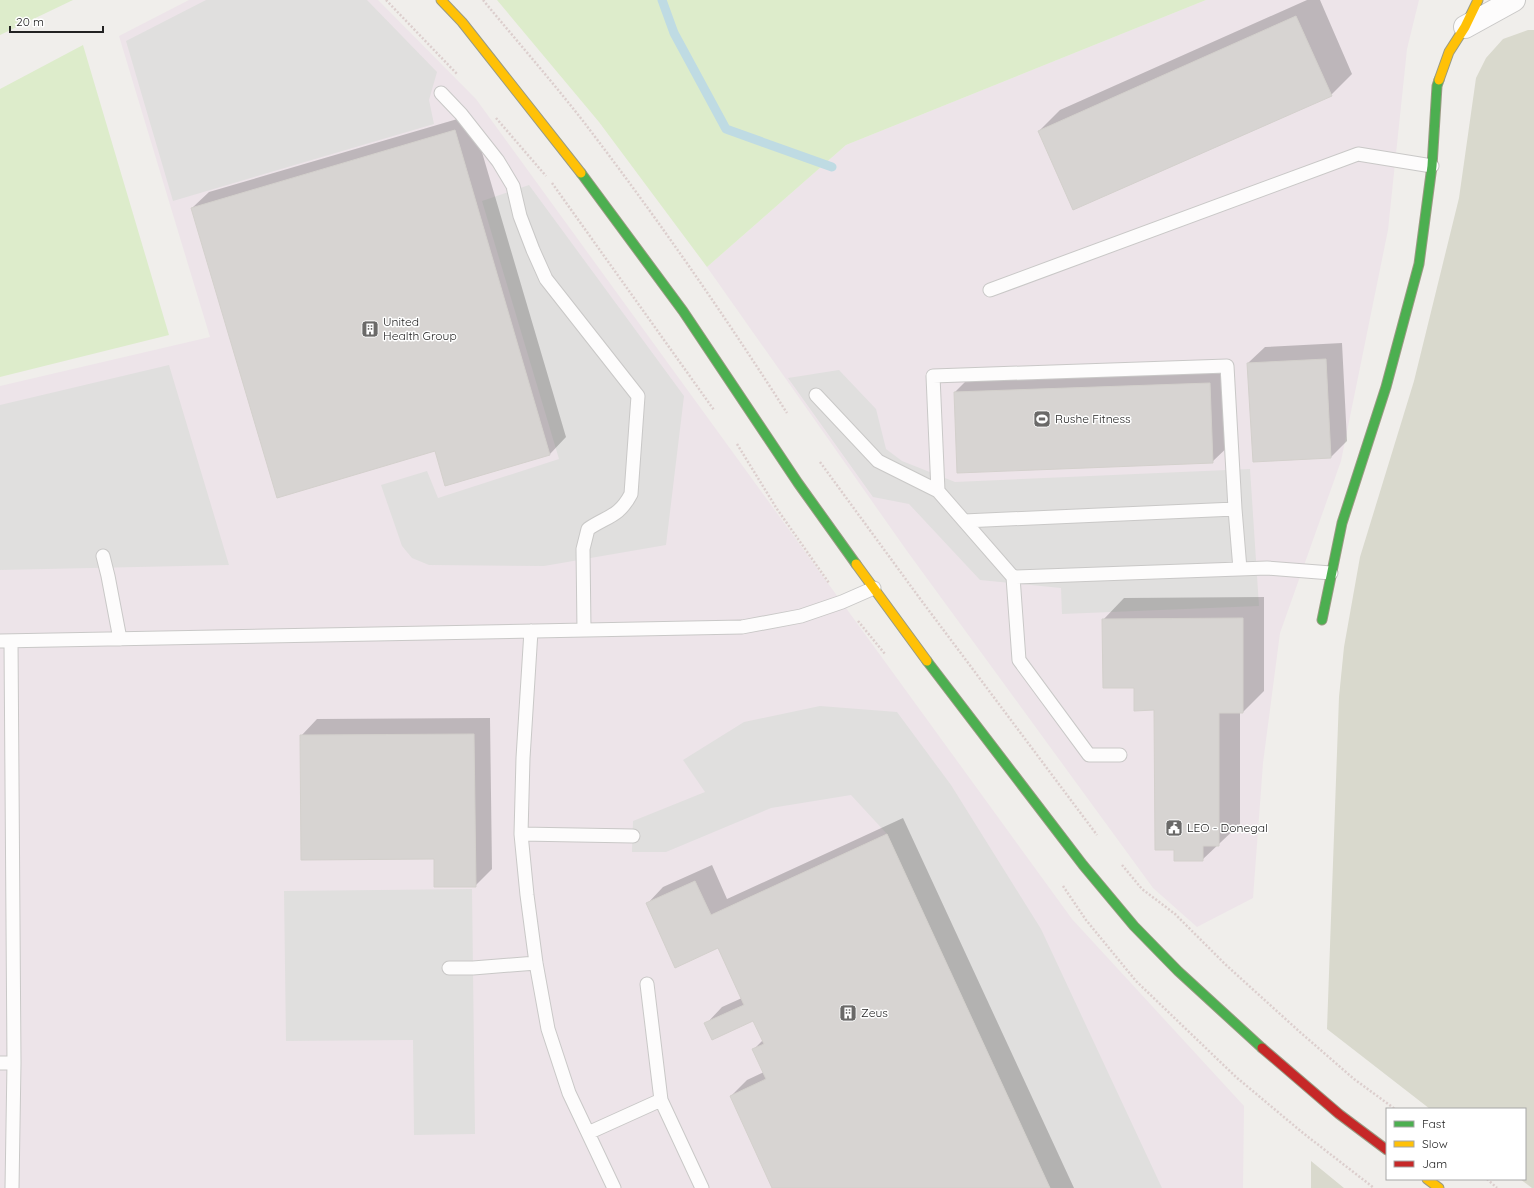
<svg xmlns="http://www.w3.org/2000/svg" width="1534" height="1188" font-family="Quicksand,sans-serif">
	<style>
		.industrial { fill: #ede4e9 }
		.construction { fill: #d9d9cd }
		.grass { fill: #ddeccb }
		.parking { fill: #e0dfde }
		.shadow { fill: #0003 }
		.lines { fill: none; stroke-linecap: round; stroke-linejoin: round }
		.stream { stroke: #bfdbe3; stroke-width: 9 }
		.building { fill: #d7d4d2; stroke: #d3d0cc }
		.lane-casing { stroke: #c9c8c7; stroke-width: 15 }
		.street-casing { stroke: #c9c8c7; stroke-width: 24 }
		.fast-casing { stroke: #999a82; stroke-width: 11 }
		.slow-casing { stroke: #999a82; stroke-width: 11 }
		.jam-casing { stroke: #999a82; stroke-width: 11 }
		.path { stroke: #dccecd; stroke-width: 2.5; stroke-dasharray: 2 2; stroke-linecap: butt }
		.lane { stroke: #fdfcfc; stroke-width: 13 }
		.street { stroke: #fdfcfc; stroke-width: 22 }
		.fast { stroke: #4caf50; stroke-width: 9 }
		.slow { stroke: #ffc107; stroke-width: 9 }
		.jam { stroke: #c62828; stroke-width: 9 }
		.labels { text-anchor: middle; stroke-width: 3; stroke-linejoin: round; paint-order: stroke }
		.poi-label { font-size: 12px; fill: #222; stroke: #fff; text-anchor: start }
	</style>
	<rect width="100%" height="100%" fill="#f0eeeb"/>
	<path class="industrial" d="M 189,0 L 378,0 L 476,99 L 1072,919 L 1244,1106 L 1243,1188 L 0,1188 L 0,386 L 210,337 L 119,36 Z
		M 1206,0 L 1419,0 L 1407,49 L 1388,230 L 1341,461 L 1280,633 L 1263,763 L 1253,898 L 1197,927 L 1153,888 L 907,551 L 707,267 L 846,145 Z"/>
	<path class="construction" d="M 1528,30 L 1534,30 L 1534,1188 L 1532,1188 L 1520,1179 L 1525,1179 L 1525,1109 L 1430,1109 L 1327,1029 L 1339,697 L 1344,647 L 1360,557 L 1414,381 L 1459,198 L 1476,78 L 1486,58 L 1503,39 Z
		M 1311,1161 L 1344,1188 L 1311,1188 Z"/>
	<path class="grass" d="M 0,0 L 73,0 L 0,35 Z
		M 497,0 L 1206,0 L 846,145 L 707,267 L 599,122 Z
		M 83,45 L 169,335 L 0,377 L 0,89 Z"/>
	<path class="parking" d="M 206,0 L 367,0 L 437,72 L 429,100 L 434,124 L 173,201 L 126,41 Z
		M 529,185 L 684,396 L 666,545 L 544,566 L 429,565 L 412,558 L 402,546 L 381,485 L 427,471 L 438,498 L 559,459 L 482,201 Z
		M 169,365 L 229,565 L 0,570 L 0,405 Z
		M 839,370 L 876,409 L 886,449 L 902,461 L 955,482 L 1250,469 L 1259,606 L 1062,614 L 1061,588 L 980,580 L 909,504 L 873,497 L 788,378 Z
		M 820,706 L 897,712 L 951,785 L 1041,929 L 1162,1188 L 1050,1188 L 887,834 L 851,795 L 771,808 L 666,852 L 632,852 L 633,821 L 705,792 L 683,760 L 744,722 Z
		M 472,889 L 475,1134 L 414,1135 L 413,1040 L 286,1041 L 284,891 Z"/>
	<path class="shadow" d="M 1307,0 L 1320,0 L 1352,74 L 1331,95 L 1039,131 L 1060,110 Z
		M 471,115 L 566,437 L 550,454 L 446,484 L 436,450 L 192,208 L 209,192 Z
		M 1342,343 L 1347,441 L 1331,457 L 1248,363 L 1265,347 Z
		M 1231,362 L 1234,441 L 1212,462 L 955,392 L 976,371 Z
		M 1264,597 L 1264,691 L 1243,712 L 1240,712 L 1240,824 L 1202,860 L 1175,849 L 1155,709 L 1135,687 L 1103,620 L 1124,598 Z
		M 490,718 L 492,869 L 475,886 L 435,858 L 301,736 L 317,719 Z
		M 903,818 L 1074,1188 L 773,1188 L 731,1096 L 747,1080 L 764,1072 L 753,1050 L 763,1040 L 754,1020 L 706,1024 L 722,1007 L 742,998 L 718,947 L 647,904 L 663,887 L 712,865 L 727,899 Z"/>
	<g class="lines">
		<path class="stream" d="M 662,0 L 674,33 L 726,129 L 832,167"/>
	</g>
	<path class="building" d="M 1296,16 L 1332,96 L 1073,210 L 1038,131 Z
		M 455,130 L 550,455 L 445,486 L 435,451 L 277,498 L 191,208 Z
		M 1326,359 L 1331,458 L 1253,462 L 1247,363 Z
		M 1210,383 L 1213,463 L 957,473 L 954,392 Z
		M 1243,618 L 1243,713 L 1219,713 L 1219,846 L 1203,846 L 1203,861 L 1174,861 L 1174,850 L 1155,850 L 1154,710 L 1134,711 L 1134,688 L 1103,688 L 1102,619 Z
		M 474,734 L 476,887 L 434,887 L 434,859 L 301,860 L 300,735 Z
		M 887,834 L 1050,1188 L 772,1188 L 730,1096 L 766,1079 L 752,1049 L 764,1044 L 753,1021 L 712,1040 L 704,1023 L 744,1005 L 718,948 L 675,968 L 646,903 L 695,881 L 711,915 Z"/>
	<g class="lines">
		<g class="lane-casing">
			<path id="lane" d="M 441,93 L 461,114 L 498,161 L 513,186 L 520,216 L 533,250 L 546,279 L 638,396 L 631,494 C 619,517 607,516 588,529 L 583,549 L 584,630
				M 990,290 L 1358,154 L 1432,166
				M 816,395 L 878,461 L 938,491 L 1013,577 L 1267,568 L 1331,573
				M 938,491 L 933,376 L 1227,366 L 1235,509
				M 964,521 L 1235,509 L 1240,569
				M 103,556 L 108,576 L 120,639
				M 1013,577 L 1019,660 L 1089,755 L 1120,755
				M 531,631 L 523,758 L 521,834 L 527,895 L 536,963 L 548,1029 L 569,1093 L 614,1188
				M 0,641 L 742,627 L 801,616 L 842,602 L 874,588
				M 11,641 L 14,1063 L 12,1188
				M 521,834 L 633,836
				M 449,968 L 473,968 L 536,963
				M 647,984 L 661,1100 L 702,1188
				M 0,1063 L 14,1063
				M 588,1133 L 661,1100"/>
		</g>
		<g class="street-casing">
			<path id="street" d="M 1465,27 L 1514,0"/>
		</g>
		<g class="fast-casing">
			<path id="fast" d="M 581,173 L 683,311 L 798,483 L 856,564
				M 1322,620 L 1342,523 L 1386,387 L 1419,264 L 1432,166 L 1437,86 L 1439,80
				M 927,661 L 1083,865 L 1134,926 L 1178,971 L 1262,1048"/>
		</g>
		<g class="slow-casing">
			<path id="slow" d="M 441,0 L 462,22 L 581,173
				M 1439,80 L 1449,52 L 1465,27 L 1478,0
				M 856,564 L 927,661
				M 1427,1179 L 1439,1188"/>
		</g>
		<g class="jam-casing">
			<path id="jam" d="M 1262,1048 L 1339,1114 L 1387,1150"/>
		</g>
		<path class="path" d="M 386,0 L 458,75
			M 483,0 C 516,40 551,80 583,121 C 655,215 723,313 787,413
			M 496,118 L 546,176
			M 552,183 L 714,410
			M 737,444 L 777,509 L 829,583
			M 820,462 L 921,600 L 1097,835
			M 858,621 L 885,654
			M 1122,865 L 1142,889 L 1175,914 L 1226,965 L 1301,1033 L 1354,1079 L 1395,1109
			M 1063,886 L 1086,920 L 1136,981 L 1236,1077 L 1303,1133 L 1374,1188
			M 1487,1179 L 1497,1188"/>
		<use href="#lane" class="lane"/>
		<use href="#street" class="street"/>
		<use href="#fast" class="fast"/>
		<use href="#slow" class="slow"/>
		<use href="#jam" class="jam"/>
	</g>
	<defs>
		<g id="building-square" transform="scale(0.9)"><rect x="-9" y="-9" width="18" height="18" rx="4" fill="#6a6968" stroke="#fff"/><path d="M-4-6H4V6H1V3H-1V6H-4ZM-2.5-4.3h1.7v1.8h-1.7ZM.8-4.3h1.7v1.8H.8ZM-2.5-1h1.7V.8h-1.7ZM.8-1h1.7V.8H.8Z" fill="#fff"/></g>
		<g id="stadium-square" transform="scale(0.9)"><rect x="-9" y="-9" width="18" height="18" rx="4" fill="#6a6968" stroke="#fff"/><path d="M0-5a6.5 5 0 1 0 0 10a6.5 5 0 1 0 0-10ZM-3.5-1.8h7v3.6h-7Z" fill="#fff"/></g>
		<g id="civic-square" transform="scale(0.9)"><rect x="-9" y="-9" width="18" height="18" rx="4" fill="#6a6968" stroke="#fff"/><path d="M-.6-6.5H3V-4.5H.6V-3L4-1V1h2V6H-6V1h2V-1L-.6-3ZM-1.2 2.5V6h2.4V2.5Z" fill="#fff"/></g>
	</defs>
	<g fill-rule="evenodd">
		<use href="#building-square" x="370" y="329"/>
		<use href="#stadium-square" x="1042" y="419"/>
		<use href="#civic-square" x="1174" y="828"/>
		<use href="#building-square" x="848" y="1013"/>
	</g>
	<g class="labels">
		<g class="poi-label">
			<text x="383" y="326">United<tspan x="383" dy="14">Health Group</tspan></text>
			<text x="1055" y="423">Rushe Fitness</text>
			<text x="1187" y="832">LEO - Donegal</text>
			<text x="861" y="1017">Zeus</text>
		</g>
	</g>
	<rect x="1386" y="1108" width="140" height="72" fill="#ffffff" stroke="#a7a7a7"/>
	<rect x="1394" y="1121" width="20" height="6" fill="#4caf50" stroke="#a7a7a7"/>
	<text x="1422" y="1128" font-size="12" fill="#222222">Fast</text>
	<rect x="1394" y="1141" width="20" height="6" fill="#ffc107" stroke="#a7a7a7"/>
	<text x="1422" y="1148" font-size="12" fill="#222222">Slow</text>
	<rect x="1394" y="1161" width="20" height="6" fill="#c62828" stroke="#a7a7a7"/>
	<text x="1422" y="1168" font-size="12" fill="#222222">Jam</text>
	<path d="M10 26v6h93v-6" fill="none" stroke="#222222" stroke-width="2"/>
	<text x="16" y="26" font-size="12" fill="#222222" stroke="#ffffff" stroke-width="3" paint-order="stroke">20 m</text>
</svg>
